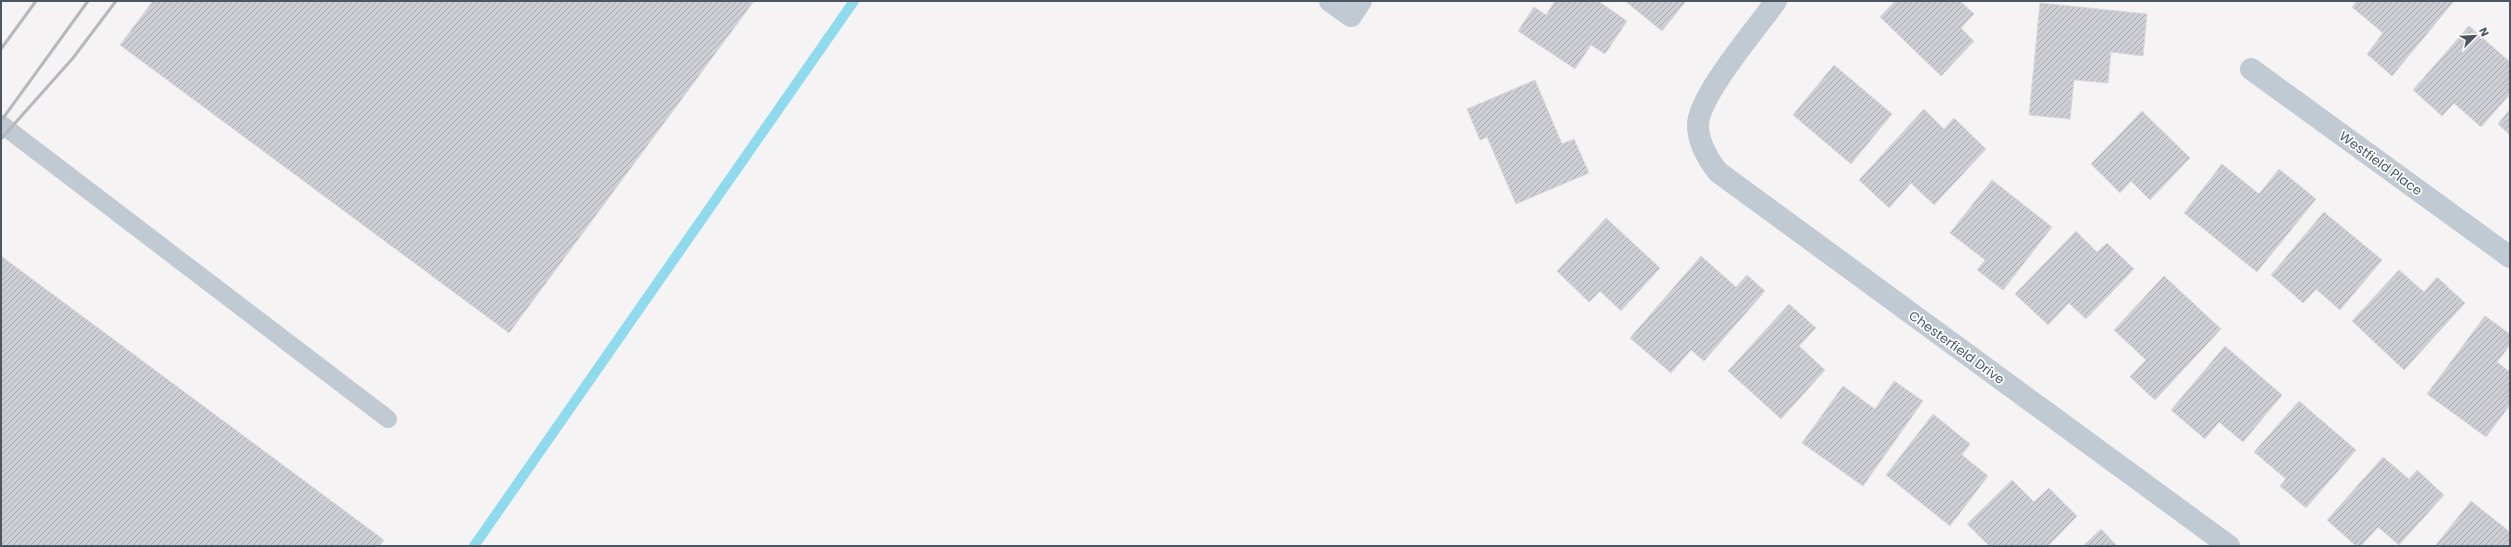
<svg xmlns="http://www.w3.org/2000/svg" width="2511" height="547" font-family="Poppins,sans-serif">
	<style>
		.lines { fill: none; stroke-linecap: round; stroke-linejoin: round }
		.stream { stroke: #90daee; stroke-width: 10 }
		.building { fill: url(#building-hatch); stroke: #d7d9de }
		.lane { stroke: #c1cad2; stroke-width: 18 }
		.street { stroke: #c1cad2; stroke-width: 22 }
		.rail { stroke: #b5b8bd; stroke-width: 3 }
		.labels { text-anchor: middle; stroke-width: 3.5; stroke-linejoin: round; paint-order: stroke }
		.street-label { font-size: 13px; fill: #4a5661; stroke: #fff }
	</style>
	<defs>
		<pattern id="building-hatch" width="6" height="6" patternUnits="userSpaceOnUse"><rect width="6" height="6" fill="#cdcfd5"/><path d="M-1 1l2-2M0 6l6-6M5 7l2-2" fill="none" stroke="#a8abb0"/></pattern>
	</defs>
	<rect width="100%" height="100%" fill="#f5f3f3"/>
	<g class="lines">
		<path class="stream" d="M 474,546 L 854,1"/>
	</g>
	<path class="building" d="M 153,1 L 754,1 L 509,333 L 120,45 Z
		M 1555,1 L 1598,1 L 1627,21 L 1605,54 L 1591,45 L 1575,69 L 1518,31 L 1534,7 L 1546,15 Z
		M 1625,1 L 1686,1 L 1662,31 Z
		M 1895,1 L 1960,1 L 1974,14 L 1961,28 L 1974,41 L 1941,76 L 1880,17 Z
		M 2357,1 L 2454,1 L 2392,76 L 2367,54 L 2383,33 L 2352,7 Z
		M 2040,3 L 2147,14 L 2143,56 L 2111,52 L 2108,83 L 2074,80 L 2070,119 L 2029,115 Z
		M 2469,26 L 2510,62 L 2510,94 L 2481,127 L 2454,103 L 2442,116 L 2413,90 Z
		M 1834,65 L 1892,114 L 1851,164 L 1793,115 Z
		M 1535,80 L 1562,144 L 1574,139 L 1589,173 L 1516,204 L 1487,137 L 1480,140 L 1467,109 Z
		M 1924,109 L 1944,129 L 1954,118 L 1986,149 L 1934,205 L 1911,183 L 1889,208 L 1859,180 Z
		M 2510,109 L 2510,135 L 2498,124 Z
		M 2142,111 L 2190,158 L 2150,200 L 2131,181 L 2120,193 L 2091,164 Z
		M 2222,164 L 2259,194 L 2279,169 L 2316,199 L 2257,272 L 2184,213 Z
		M 1992,180 L 2052,227 L 2003,290 L 1977,270 L 1985,260 L 1950,233 Z
		M 2324,212 L 2382,260 L 2340,310 L 2316,289 L 2303,303 L 2271,275 Z
		M 1606,218 L 1660,268 L 1621,311 L 1600,291 L 1589,302 L 1557,271 Z
		M 2076,231 L 2097,252 L 2107,243 L 2134,269 L 2086,319 L 2069,303 L 2048,325 L 2015,294 Z
		M 1,256 L 384,540 L 379,546 L 1,546 Z
		M 1701,256 L 1736,287 L 1747,275 L 1765,291 L 1704,361 L 1691,350 L 1671,373 L 1630,338 Z
		M 2399,270 L 2424,292 L 2437,277 L 2465,303 L 2404,370 L 2352,321 Z
		M 2164,276 L 2221,329 L 2155,400 L 2130,377 L 2146,360 L 2114,330 Z
		M 1789,304 L 1816,328 L 1799,346 L 1825,370 L 1781,419 L 1728,371 Z
		M 2485,316 L 2510,334 L 2510,345 L 2497,362 L 2510,372 L 2510,405 L 2486,437 L 2427,394 Z
		M 2225,346 L 2282,395 L 2243,442 L 2219,422 L 2205,439 L 2171,410 Z
		M 1894,381 L 1923,401 L 1863,486 L 1802,443 L 1843,386 L 1875,409 Z
		M 2299,401 L 2356,450 L 2306,508 L 2280,486 L 2286,479 L 2254,452 Z
		M 1933,414 L 1970,444 L 1962,455 L 1988,476 L 1950,526 L 1886,475 Z
		M 2383,457 L 2409,479 L 2417,470 L 2444,495 L 2399,545 L 2378,527 L 2361,546 L 2356,546 L 2327,520 Z
		M 2012,480 L 2034,502 L 2049,488 L 2077,516 L 2048,546 L 1989,546 L 1967,524 Z
		M 2471,501 L 2510,532 L 2510,546 L 2435,546 Z
		M 2101,529 L 2117,546 L 2083,546 Z"/>
	<g class="lines">
		<path class="lane" d="M 1,124 L 388,419"/>
		<path class="street" d="M 1330,1 L 1351,16 L 1361,1
			M 1776,1 C 1758,27 1698,96 1698,125 C 1698,143 1707,158 1718,172 L 2229,546
			M 2251,69 L 2510,257"/>
		<path class="rail" d="M 1,49 L 36,1
			M 1,121 L 88,1
			M 1,139 L 73,58 L 116,1"/>
	</g>
	<g class="labels">
		<g class="street-label">
			<text transform="translate(2381 163) rotate(36)" y="5">Westfield Place</text>
			<text transform="translate(1957 347) rotate(36)" y="5">Chesterfield Drive</text>
		</g>
	</g>
	<rect width="2511" height="547" fill="none" stroke="#4a5661" stroke-width="4"/>
	<g transform="translate(2475 36) rotate(66)" stroke="#ffffff" stroke-width="3" paint-order="stroke">
	<path d="M0-3L7 15L0 10L-7 15Z" fill="#4a5661"/>
	<text y="-6" font-size="11" font-weight="bold" text-anchor="middle" fill="#4a5661">N</text>
	</g>
</svg>
